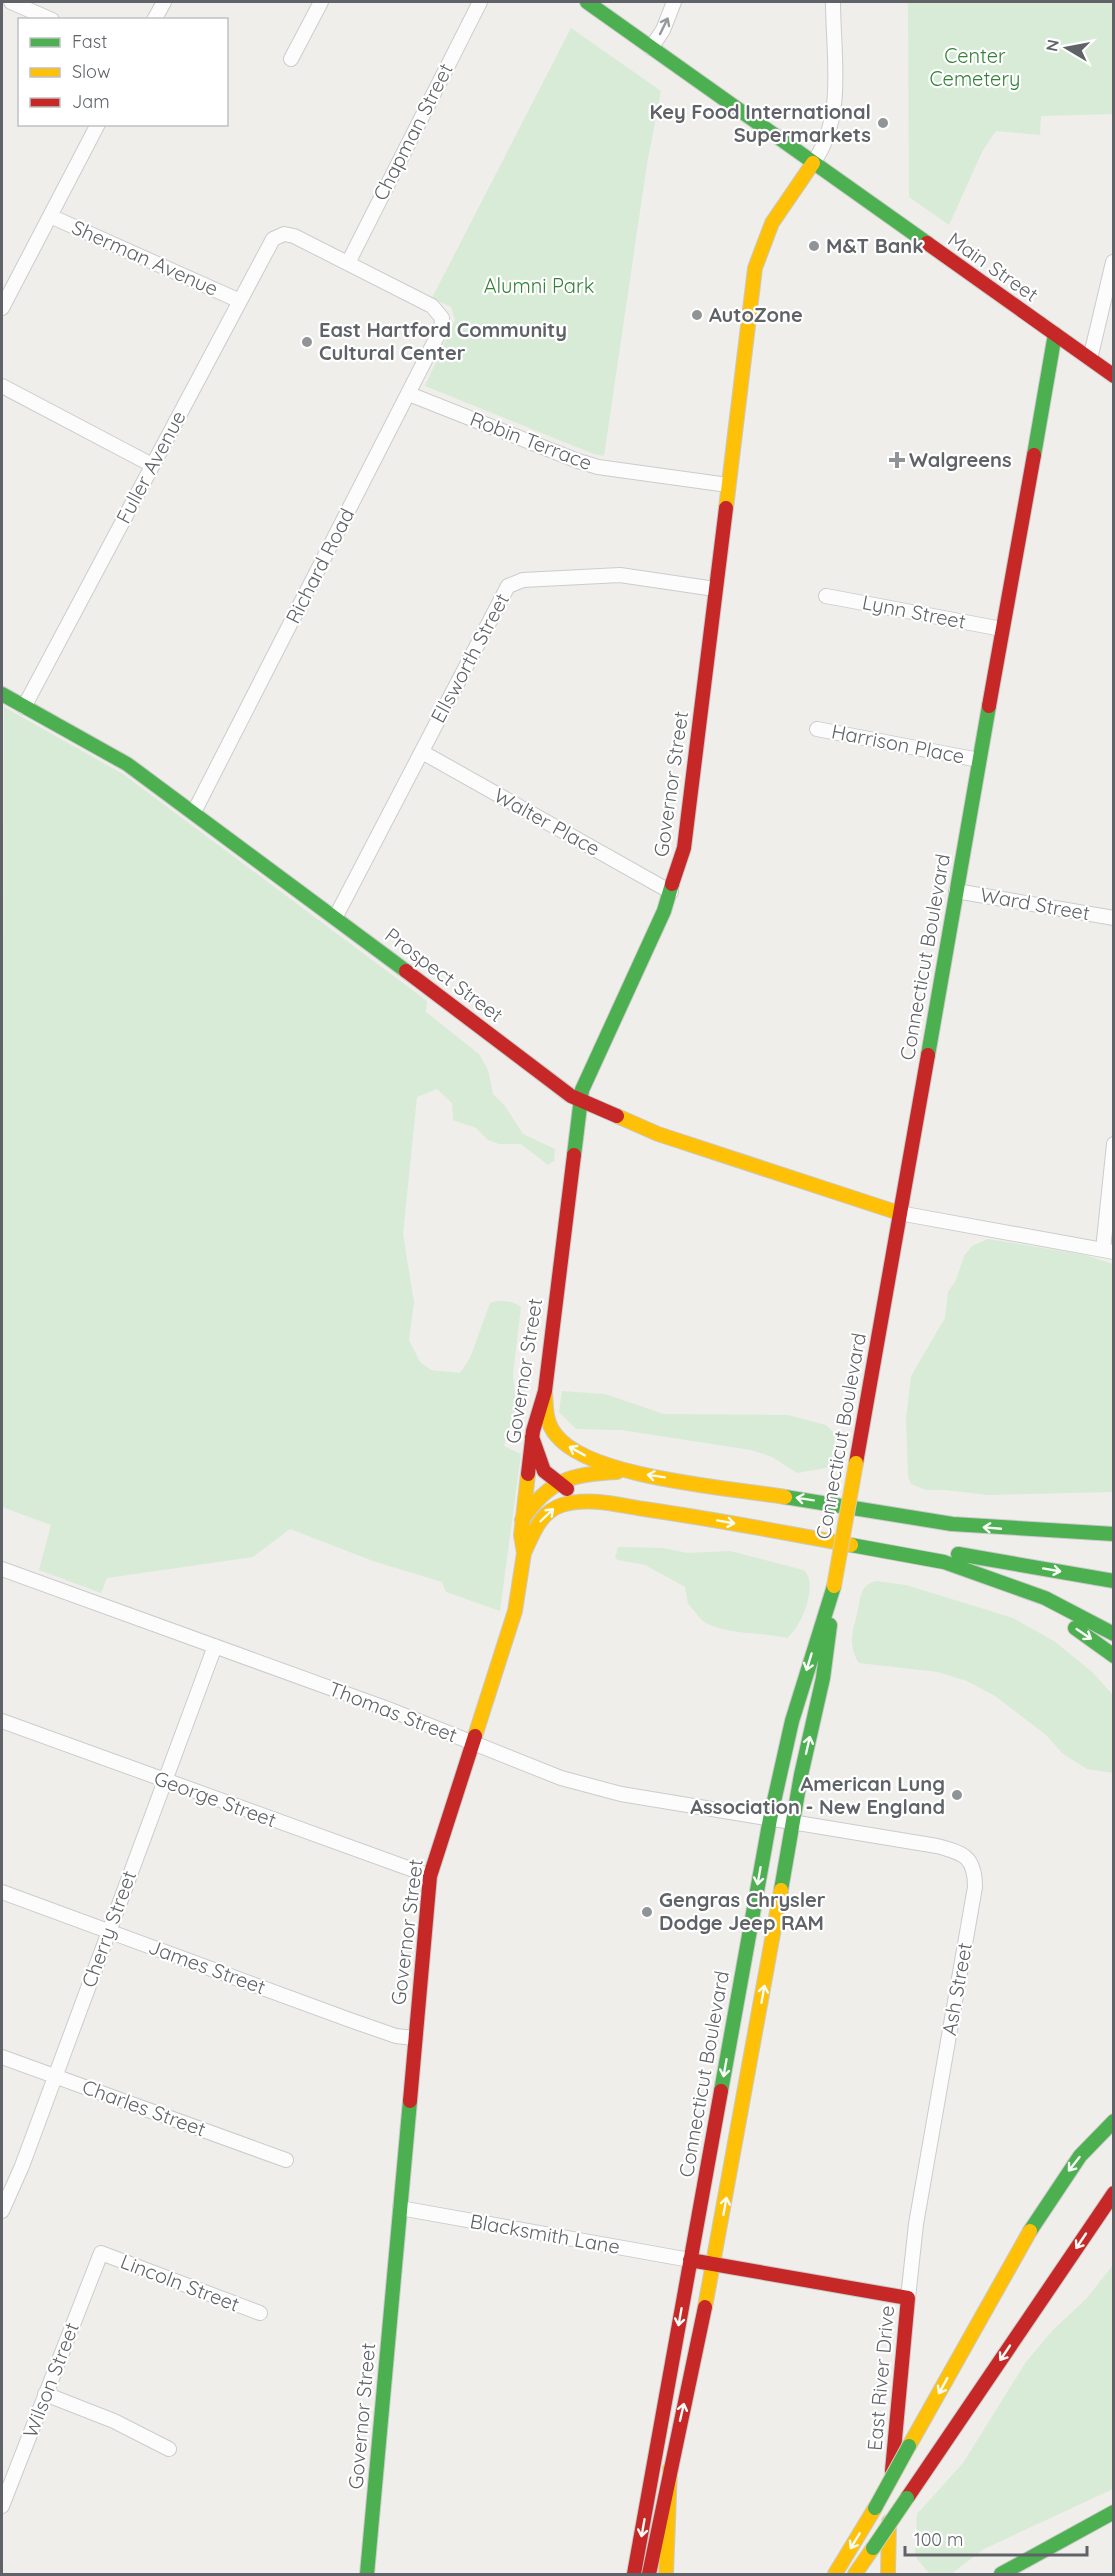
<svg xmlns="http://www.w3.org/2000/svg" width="1115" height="2576" font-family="Quicksand,sans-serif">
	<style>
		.green { fill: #d8ebd6 }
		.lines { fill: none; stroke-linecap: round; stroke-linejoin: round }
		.street-casing { stroke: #cbcccc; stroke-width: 16 }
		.fast-casing { stroke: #cacacb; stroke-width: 16 }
		.slow-casing { stroke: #cacacb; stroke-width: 16 }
		.jam-casing { stroke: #cacacb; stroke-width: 16 }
		.street { stroke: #fdfcfc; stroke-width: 14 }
		.fast { stroke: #4caf50; stroke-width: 14 }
		.slow { stroke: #ffc107; stroke-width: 14 }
		.jam { stroke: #c62828; stroke-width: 14 }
		.fast-bridge-casing { stroke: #d7ceb8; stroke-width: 16; stroke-linecap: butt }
		.slow-bridge-casing { stroke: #d7ceb8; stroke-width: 16; stroke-linecap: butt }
		.fast-bridge { stroke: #4caf50; stroke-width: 14 }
		.slow-bridge { stroke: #ffc107; stroke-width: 14 }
		.oneway { stroke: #96999c }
		.oneway2 { stroke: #f6fbf6 }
		.poi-dot { fill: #919496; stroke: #fff; stroke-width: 2 }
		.labels { text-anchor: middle; stroke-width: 4.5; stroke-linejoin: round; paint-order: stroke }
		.park-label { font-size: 20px; fill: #348238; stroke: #fff }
		.poi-label { font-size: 20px; font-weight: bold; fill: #5f6368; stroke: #fff; text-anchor: start }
		.street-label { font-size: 20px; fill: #5f6368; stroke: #fff }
	</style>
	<rect width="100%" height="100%" fill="#efeeea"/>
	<path class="green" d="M 908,2 L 1113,2 L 1113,114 L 1041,116 L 1040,135 L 996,131 L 983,150 L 949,225 L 909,197 Z
		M 571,28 L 661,91 L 647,164 L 604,456 L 594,454 L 425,386 L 455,320 L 451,307 L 432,298 Z
		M 4,707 L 123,774 L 427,1001 L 426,1012 L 479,1054 L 488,1070 L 493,1094 L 505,1106 L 523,1134 L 555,1149 L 554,1161 L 548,1165 L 521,1144 L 499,1144 L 488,1140 L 476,1128 L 453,1120 L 452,1103 L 437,1089 L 417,1097 L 403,1234 L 414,1302 L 409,1340 L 420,1362 L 431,1370 L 460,1373 L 470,1358 L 490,1303 C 499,1299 514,1301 521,1307 L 513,1374 L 516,1406 L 504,1446 L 521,1454 L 500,1611 L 446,1592 L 442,1582 L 373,1561 L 290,1529 L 253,1557 L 107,1578 L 101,1593 L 39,1570 L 51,1525 L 2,1507 Z
		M 988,1239 L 1085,1255 L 1113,1264 L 1113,1492 L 988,1495 L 945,1490 L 926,1490 L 911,1484 L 908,1477 L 906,1419 L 911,1376 L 945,1318 L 948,1292 L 956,1280 L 964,1256 L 972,1246 Z
		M 562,1391 L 605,1394 L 664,1414 L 788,1415 L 826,1425 L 835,1434 L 832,1467 L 797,1473 L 772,1457 L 751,1450 L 621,1430 L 576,1429 L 559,1412 Z
		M 618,1547 L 663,1548 L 688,1553 L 730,1551 L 803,1570 C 820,1581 801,1629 787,1638 C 763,1632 723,1635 703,1621 C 698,1617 694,1609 688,1604 L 685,1587 L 645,1565 L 618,1560 L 615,1558 Z
		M 876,1581 L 906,1585 L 1013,1618 L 1054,1641 L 1092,1672 L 1113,1695 L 1113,1773 L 1087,1769 L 1063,1754 L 1046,1735 L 995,1696 L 967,1681 L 938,1672 L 859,1663 C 848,1646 852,1633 857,1614 C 861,1599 858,1586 876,1581 Z
		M 1113,2265 L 1113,2489 L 984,2549 L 951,2574 L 930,2574 L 917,2559 L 915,2551 L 917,2514 L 963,2463 L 1026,2362 L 1053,2330 L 1086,2299 Z"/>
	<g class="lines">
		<g class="street-casing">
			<path id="street" d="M 11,2 L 52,20
				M 154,20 L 164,2
				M 651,48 L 663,30 L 674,2
				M 291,59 L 321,2
				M 813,163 C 846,117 833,55 833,2
				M 50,216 L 240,301
				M 348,263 L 480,2
				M 2,308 L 98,124
				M 1090,359 L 1113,262
				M 2,386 L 152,465
				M 409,394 L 578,461 L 598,467 L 728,485
				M 826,596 L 1002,629
				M 24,707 L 273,239 L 284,234 L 294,236 L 432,306 L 442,318 L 441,329 L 194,812
				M 817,729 L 979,760
				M 422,752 L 671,892
				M 956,891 L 1114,918
				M 335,918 L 508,586 L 523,580 L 620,575 L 715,589
				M 899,1213 L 1114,1252
				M 1103,1250 L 1114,1144
				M 2,1569 L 388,1709 L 561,1778 L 621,1794 L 937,1846 C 964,1853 975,1857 975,1887 L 916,2224 L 908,2298
				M 2,1721 L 430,1876
				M 2,1892 L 350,2020 L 396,2036 L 414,2038
				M 2,2057 L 286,2160
				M 400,2208 L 690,2260
				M 2,2211 L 22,2166 L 215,1646
				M 45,2394 L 114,2421 L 169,2449
				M 2,2506 L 101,2253 L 260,2313"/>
		</g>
		<g class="fast-casing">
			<path id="fast" d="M 587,2 L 927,243
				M 1034,455 L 1055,334
				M 2,694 L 127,764 L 406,971
				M 928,1055 L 989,706
				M 574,1155 L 582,1090 L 664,911 L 672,884
				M 785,1497 L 952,1524 L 1114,1534
				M 851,1545 L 944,1562 L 1045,1598 L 1114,1634
				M 958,1554 L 1114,1581
				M 1075,1628 L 1114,1656
				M 781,1890 L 801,1775 L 823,1678 L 830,1625
				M 721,2091 L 770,1819 L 792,1721 L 834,1586
				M 1030,2231 L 1080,2156 L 1114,2121
				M 367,2574 L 410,2101
				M 1001,2574 L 1114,2512"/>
		</g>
		<g class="slow-casing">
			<path id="slow" d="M 726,508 L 755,268 L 772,223 L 813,163
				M 617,1116 L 658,1134 L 899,1213
				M 545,1391 C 546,1407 545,1422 556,1435 C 589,1478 731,1488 785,1497
				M 522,1520 C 549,1480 570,1474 617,1472
				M 524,1553 C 533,1534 540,1512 562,1505 C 588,1497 618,1505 644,1509 C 713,1519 782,1532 851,1545
				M 475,1736 L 515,1611 L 524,1553 L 521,1535 L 528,1474
				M 705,2307 L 781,1890
				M 909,2446 L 1030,2231
				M 666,2574 L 670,2469
				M 835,2574 L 875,2508
				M 855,2574 L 873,2548
				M 888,2574 L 889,2522"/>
		</g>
		<g class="jam-casing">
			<path id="jam" d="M 927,243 L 1114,376
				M 989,706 L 1034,455
				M 672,884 L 684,848 L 726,508
				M 406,971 L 571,1096 L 617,1116
				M 532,1437 L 544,1471 L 567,1489
				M 856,1463 L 928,1055
				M 528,1474 L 533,1431 L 545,1391 L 574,1155
				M 410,2101 L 430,1876 L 475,1736
				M 690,2260 L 908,2298 L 892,2471
				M 907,2498 L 1114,2193
				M 634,2574 L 721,2091
				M 649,2574 L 705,2307"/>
		</g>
		<use href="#street" class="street"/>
		<use href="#fast" class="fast"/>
		<use href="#slow" class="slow"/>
		<use href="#jam" class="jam"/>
		<g class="fast-bridge-casing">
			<path id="fast-bridge" d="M 875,2508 L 909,2446
				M 873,2548 L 907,2498"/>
		</g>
		<g class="slow-bridge-casing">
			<path id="slow-bridge" d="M 834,1586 L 856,1463"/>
		</g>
		<use href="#fast-bridge" class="fast-bridge"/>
		<use href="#slow-bridge" class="slow-bridge"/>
	</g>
	<defs><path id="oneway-shaft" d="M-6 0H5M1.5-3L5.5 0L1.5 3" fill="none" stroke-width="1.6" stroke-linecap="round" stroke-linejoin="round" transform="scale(1.5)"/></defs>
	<use class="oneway" href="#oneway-shaft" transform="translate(664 26) rotate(-64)"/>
	<g class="oneway2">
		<use href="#oneway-shaft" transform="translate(577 1451) rotate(-151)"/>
		<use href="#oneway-shaft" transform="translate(656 1476) rotate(-171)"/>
		<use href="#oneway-shaft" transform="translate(805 1499) rotate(-171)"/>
		<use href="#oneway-shaft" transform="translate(547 1515) rotate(-44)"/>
		<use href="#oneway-shaft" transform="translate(726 1522) rotate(10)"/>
		<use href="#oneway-shaft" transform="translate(992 1528) rotate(-175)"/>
		<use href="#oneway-shaft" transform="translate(1052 1570) rotate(10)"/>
		<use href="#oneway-shaft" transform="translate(1084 1634) rotate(34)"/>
		<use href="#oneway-shaft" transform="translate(809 1662) rotate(107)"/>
		<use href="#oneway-shaft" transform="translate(808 1745) rotate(-77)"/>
		<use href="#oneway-shaft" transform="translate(759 1876) rotate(100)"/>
		<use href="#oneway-shaft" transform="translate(763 1994) rotate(-80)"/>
		<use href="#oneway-shaft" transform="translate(725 2068) rotate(100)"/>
		<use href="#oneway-shaft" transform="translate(1074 2164) rotate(128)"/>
		<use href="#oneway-shaft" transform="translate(725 2206) rotate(-80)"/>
		<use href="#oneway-shaft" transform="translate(1081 2241) rotate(124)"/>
		<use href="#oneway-shaft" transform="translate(680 2317) rotate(100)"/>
		<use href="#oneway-shaft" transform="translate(1005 2353) rotate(124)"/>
		<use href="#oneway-shaft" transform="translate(943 2386) rotate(119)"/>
		<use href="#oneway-shaft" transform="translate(682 2412) rotate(-77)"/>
		<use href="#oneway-shaft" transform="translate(643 2528) rotate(100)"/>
		<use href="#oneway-shaft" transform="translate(855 2541) rotate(121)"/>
	</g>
	<g class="poi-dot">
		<circle cx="883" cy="123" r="6"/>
		<circle cx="814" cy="246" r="6"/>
		<circle cx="697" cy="315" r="6"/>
		<circle cx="307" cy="342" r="6"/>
		<path d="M894 451h6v6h6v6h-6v6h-6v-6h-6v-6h6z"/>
		<circle cx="957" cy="1795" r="6"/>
		<circle cx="647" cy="1912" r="6"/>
	</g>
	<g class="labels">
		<g class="park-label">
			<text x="975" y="63">Center<tspan x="975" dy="23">Cemetery</tspan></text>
			<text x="539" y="293">Alumni Park</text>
		</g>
		<g class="poi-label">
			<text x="871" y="119" text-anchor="end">Key Food International<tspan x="871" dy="23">Supermarkets</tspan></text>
			<text x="826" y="253">M&amp;T Bank</text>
			<text x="709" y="322">AutoZone</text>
			<text x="319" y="337">East Hartford Community<tspan x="319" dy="23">Cultural Center</tspan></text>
			<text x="909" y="467">Walgreens</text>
			<text x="945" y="1791" text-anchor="end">American Lung<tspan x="945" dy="23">Association - New England</tspan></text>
			<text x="659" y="1907">Gengras Chrysler<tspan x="659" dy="23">Dodge Jeep RAM</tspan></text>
		</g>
		<g class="street-label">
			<text transform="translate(413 132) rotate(-63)" y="7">Chapman Street</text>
			<text transform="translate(145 258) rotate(24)" y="7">Sherman Avenue</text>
			<text transform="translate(993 267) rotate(35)" y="7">Main Street</text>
			<text transform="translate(531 441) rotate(21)" y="7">Robin Terrace</text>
			<text transform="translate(151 467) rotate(-62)" y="7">Fuller Avenue</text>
			<text transform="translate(320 566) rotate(-63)" y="7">Richard Road</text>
			<text transform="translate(914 612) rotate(11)" y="7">Lynn Street</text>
			<text transform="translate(470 658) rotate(-62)" y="7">Ellsworth Street</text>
			<text transform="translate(898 744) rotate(11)" y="7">Harrison Place</text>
			<text transform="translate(671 784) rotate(-82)" y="7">Governor Street</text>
			<text transform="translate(547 822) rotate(29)" y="7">Walter Place</text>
			<text transform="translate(1035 904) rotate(10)" y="7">Ward Street</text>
			<text transform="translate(925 957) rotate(-80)" y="7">Connecticut Boulevard</text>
			<text transform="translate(444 975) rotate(37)" y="7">Prospect Street</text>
			<text transform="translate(524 1371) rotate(-81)" y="7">Governor Street</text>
			<text transform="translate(841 1436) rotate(-80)" y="7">Connecticut Boulevard</text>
			<text transform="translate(393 1712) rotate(21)" y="7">Thomas Street</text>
			<text transform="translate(215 1799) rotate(20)" y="7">George Street</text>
			<text transform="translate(109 1929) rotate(-70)" y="7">Cherry Street</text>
			<text transform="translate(407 1932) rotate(-83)" y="7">Governor Street</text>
			<text transform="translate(207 1967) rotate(20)" y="7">James Street</text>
			<text transform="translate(957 1989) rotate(-80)" y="7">Ash Street</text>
			<text transform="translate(704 2074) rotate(-80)" y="7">Connecticut Boulevard</text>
			<text transform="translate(144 2108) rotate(20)" y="7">Charles Street</text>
			<text transform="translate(545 2234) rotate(10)" y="7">Blacksmith Lane</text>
			<text transform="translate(180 2283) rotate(21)" y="7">Lincoln Street</text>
			<text transform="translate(881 2378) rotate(-85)" y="7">East River Drive</text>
			<text transform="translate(51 2380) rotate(-69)" y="7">Wilson Street</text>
			<text transform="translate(362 2416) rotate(-85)" y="7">Governor Street</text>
		</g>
	</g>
	<rect width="1115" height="2576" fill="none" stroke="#5f6368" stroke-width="6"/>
	<rect x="18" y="18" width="210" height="108" fill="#ffffff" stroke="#bfc1c3" stroke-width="1.5"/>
	<rect x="30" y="38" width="30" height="9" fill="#4caf50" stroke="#bfc1c3" stroke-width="1.5"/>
	<text x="72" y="48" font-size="18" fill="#5f6368">Fast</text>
	<rect x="30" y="68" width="30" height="9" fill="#ffc107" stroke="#bfc1c3" stroke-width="1.5"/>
	<text x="72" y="78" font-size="18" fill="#5f6368">Slow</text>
	<rect x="30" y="98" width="30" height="9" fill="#c62828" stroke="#bfc1c3" stroke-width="1.5"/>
	<text x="72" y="108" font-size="18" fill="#5f6368">Jam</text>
	<g transform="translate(1067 48) rotate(280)" stroke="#ffffff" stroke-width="4.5" paint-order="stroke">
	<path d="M0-4.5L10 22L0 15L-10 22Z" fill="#5f6368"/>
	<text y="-9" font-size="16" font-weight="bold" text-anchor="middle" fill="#5f6368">N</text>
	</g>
	<path d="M905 2546v9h182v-9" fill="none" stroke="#5f6368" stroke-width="3"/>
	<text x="914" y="2546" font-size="18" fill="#5f6368" stroke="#ffffff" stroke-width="4.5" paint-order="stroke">100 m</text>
</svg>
